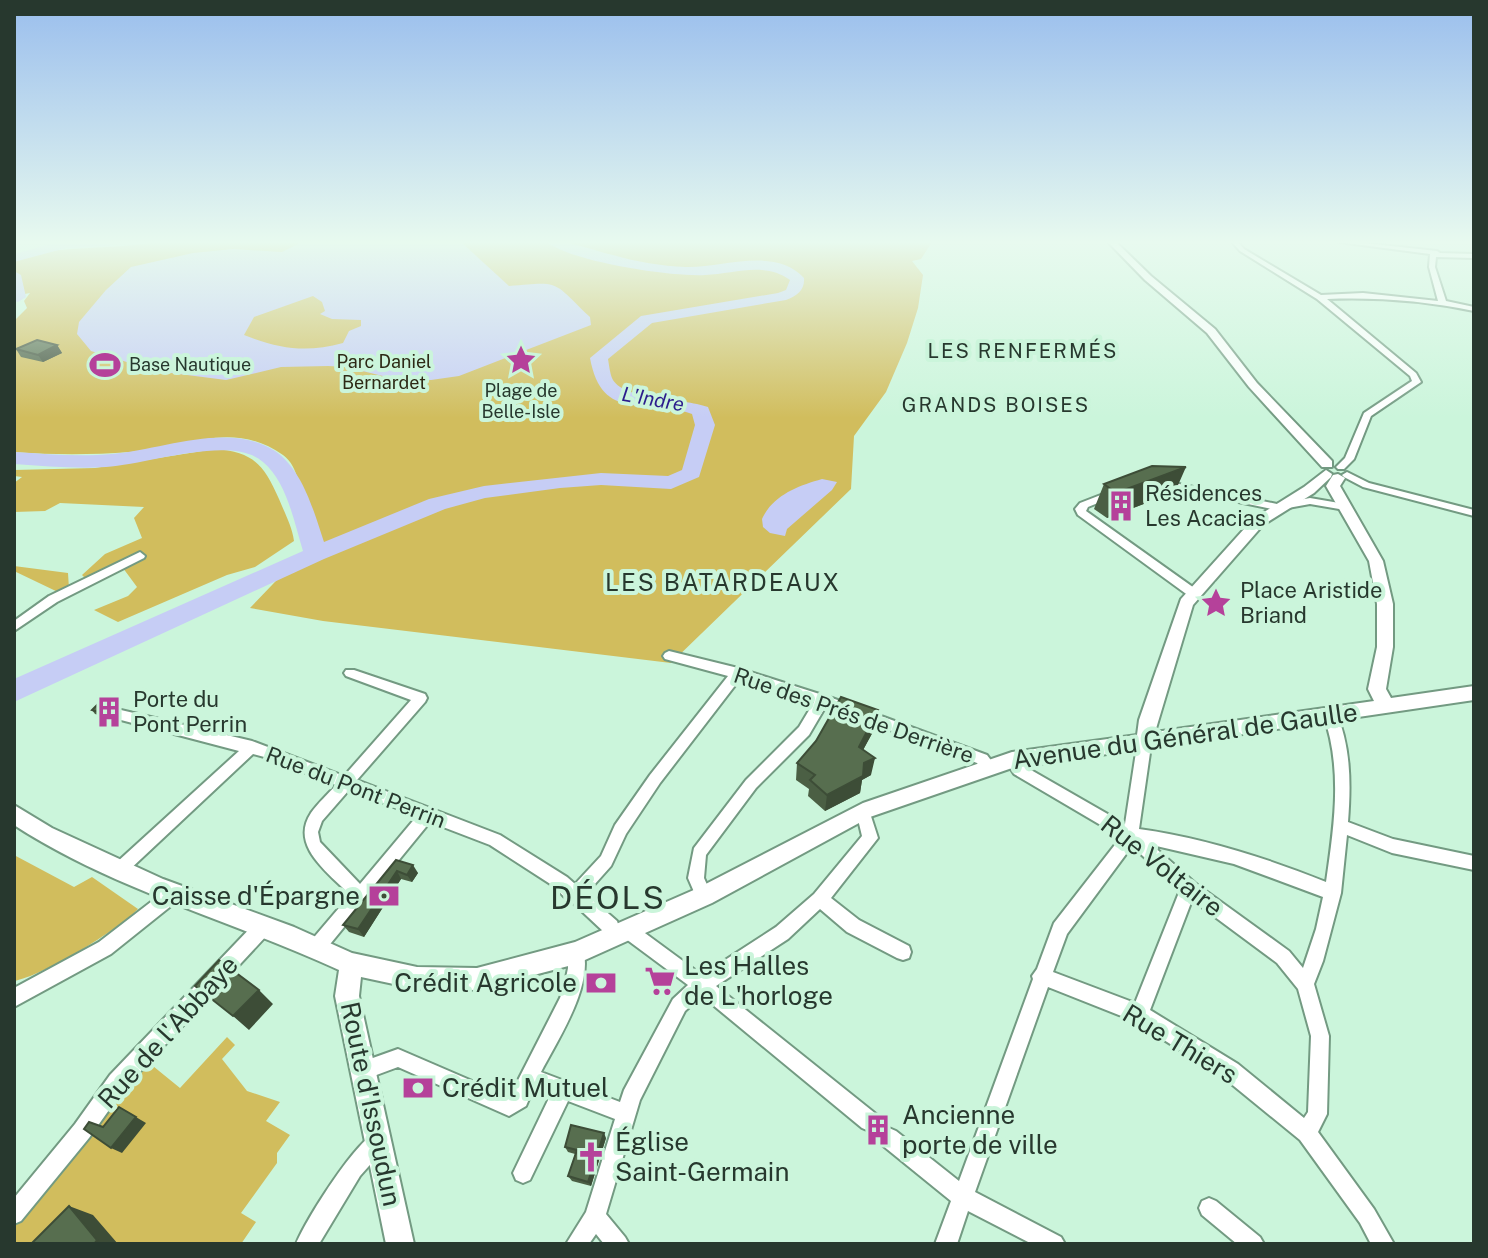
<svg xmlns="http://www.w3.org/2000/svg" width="1488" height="1258" font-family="'Public Sans',sans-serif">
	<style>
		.green { fill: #d1bd5d }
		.water { fill: #c6cdf5; fill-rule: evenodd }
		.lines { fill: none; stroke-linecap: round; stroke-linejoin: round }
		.river { fill: #c6cdf5; fill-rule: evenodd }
		.street-casing { stroke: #739a82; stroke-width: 4 }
		.secondary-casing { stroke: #739a82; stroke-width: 4 }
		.street { fill: #fff; fill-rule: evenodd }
		.secondary { fill: #fff; fill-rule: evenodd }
		.wall { fill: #4b5f44 }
		.shaded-wall { fill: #3d4d37 }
		.building { fill: #576e4f; stroke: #3d4d37; stroke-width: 2 }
		.labels { text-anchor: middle; stroke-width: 8; stroke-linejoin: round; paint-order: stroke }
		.far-park-label { font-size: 18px; fill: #2d2915; stroke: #cbf5db }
		.far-poi-label { font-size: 18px; fill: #27382e; stroke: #cbf5db; text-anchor: start }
		.far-neighbourhood-label { font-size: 20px; letter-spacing: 2px; fill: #27382e; stroke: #cbf5db }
		.far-water-label { font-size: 20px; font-style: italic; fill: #2c1d8c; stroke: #cbf5db }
		.poi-label { font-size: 22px; fill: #27382e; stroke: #cbf5db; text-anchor: start }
		.street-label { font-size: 22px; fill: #27382e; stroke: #cbf5db }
		.neighbourhood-label { font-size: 24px; letter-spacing: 2px; fill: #27382e; stroke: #cbf5db }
		.near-street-label { font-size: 26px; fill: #27382e; stroke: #cbf5db }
		.near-poi-label { font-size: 26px; fill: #27382e; stroke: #cbf5db; text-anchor: start }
		.near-quarter-label { font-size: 32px; letter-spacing: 2px; fill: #27382e; stroke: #cbf5db }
	</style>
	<rect width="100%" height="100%" fill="#cbf5db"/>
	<path class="green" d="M 157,242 L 932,242 L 921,259 L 912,261 L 923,275 L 918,308 L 907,343 L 886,392 L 854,436 L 851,489 L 671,663 L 323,621 L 250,608 L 320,535 C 292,518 309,474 283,455 C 232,419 186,448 130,452 C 91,455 53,455 14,452 L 14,321 L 27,308 L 24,301 L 30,293 L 14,296 L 14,258 C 61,245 109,250 157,242 Z
		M 215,449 C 254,452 264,465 279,499 C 285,514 292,526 294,541 L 255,567 L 227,575 L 118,622 L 94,610 L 128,596 L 137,587 L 120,564 L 86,579 L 82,575 L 105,554 L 142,538 L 134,518 L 144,507 L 60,503 L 45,511 L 14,512 L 14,483 L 22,477 L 14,476 L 14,470 L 95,468 Z
		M 14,566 L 68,573 L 69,589 L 60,593 L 14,571 Z
		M 14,855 L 74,887 L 92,877 L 138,909 C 118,930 43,976 14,981 Z
		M 227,1037 L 235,1045 L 222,1059 L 247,1091 L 280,1102 L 266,1121 L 290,1135 L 277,1153 L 277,1163 L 241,1213 L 256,1222 L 241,1244 L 14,1244 L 14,1225 L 115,1097 L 148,1062 L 180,1088 Z"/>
	<path class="water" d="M 302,242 L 461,242 L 509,286 C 562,281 552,281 590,317 L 591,325 L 459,376 L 431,380 L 395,379 L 346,367 L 328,366 L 281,367 L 226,380 L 156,371 L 91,351 L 77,334 L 79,322 L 106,290 L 131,267 L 193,253 L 233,249 L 282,252 ZM 313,296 L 322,302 L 325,311 L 320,314 L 332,319 L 361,320 L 361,326 L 349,331 L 343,343 C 306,353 280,349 244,335 L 254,317 Z
		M 822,479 L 837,482 L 832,490 L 787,529 L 785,536 L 770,533 L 763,527 L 762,519 C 773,495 798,486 822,479 Z"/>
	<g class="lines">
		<path class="river" d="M 59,242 L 116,242 L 109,246 L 66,248 L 14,262 L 14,254 Z
			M 547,242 C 570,240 591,250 613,255 C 637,262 661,266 686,267 C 723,268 775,246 804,278 C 805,290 797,296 786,300 L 652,323 L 608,359 C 609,365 610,373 612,378 C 621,400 683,398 708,407 L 715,425 L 699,477 L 671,489 L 601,485 L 560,488 L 485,498 L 445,509 L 324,559 L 14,702 L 14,679 L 303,551 C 294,522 287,482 263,462 C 231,434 147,465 106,467 C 76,469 45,466 14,464 L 14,452 C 47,454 80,457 112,454 C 162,450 229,421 275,451 C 303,470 314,512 324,542 L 429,499 L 484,486 L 601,473 L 668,476 L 682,470 L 695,425 L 692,414 C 647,397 602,424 590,358 L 641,316 L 778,293 L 786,290 L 790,280 C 764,261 734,274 705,275 C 672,277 572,262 547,242 Z
			M 14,271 L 21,275 L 26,297 L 18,302 L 14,301 Z"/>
		<g class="street-casing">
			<path id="street" d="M 1232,242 L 1238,242 L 1244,249 L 1321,295 L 1363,293 L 1438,301 L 1429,267 L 1430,254 L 1339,242 L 1354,242 L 1437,251 L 1440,253 L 1474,254 L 1474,258 L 1436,257 L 1435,267 L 1446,301 L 1474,307 L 1474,311 C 1426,301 1376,297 1327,299 L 1416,373 L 1421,382 L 1371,416 L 1354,459 L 1344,469 L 1338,469 L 1336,467 L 1345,458 L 1364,413 L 1412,381 L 1410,376 L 1317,299 L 1240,251 Z
				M 1347,472 L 1369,483 L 1474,510 L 1474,516 L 1363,487 L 1344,477 L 1342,475 Z
				M 1164,481 L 1277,504 L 1310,498 L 1345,504 L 1350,507 L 1345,510 L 1310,504 L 1277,510 L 1161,486 L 1159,484 Z
				M 1111,491 L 1115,492 L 1115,496 L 1088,507 L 1086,511 L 1197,590 L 1199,593 L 1197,596 L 1189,596 L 1078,515 L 1075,509 L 1080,503 Z
				M 140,552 L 145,556 L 144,558 L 57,602 L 14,631 L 14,621 L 49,596 Z
				M 669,651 L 738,668 L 832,698 L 987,755 L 996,767 L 994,771 C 985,774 982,769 977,763 L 826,706 L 809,735 L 756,788 L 706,855 L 704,878 L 712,896 L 710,901 L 704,903 L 698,901 L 688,878 L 694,848 L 746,780 L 799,727 L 814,702 L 740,679 L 660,783 L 626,834 L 611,866 L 586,894 L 617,921 L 620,930 L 622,925 L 628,923 L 634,925 L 702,975 L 776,927 L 814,894 L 862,836 L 856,811 L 858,807 L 863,805 L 868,807 L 878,838 L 831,898 L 859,920 L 909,946 L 911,952 L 909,958 L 903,960 L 897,958 L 847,932 L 820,909 L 788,939 L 716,986 L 876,1114 L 879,1121 L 876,1128 L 869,1131 L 862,1128 L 702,996 L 685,1011 L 640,1100 L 606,1214 L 625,1237 L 629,1244 L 604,1244 L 596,1234 L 589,1244 L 566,1244 L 586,1212 L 615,1119 L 568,1101 L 530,1180 L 523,1183 L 516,1180 L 513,1173 L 551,1094 L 534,1087 L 526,1106 L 509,1116 L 398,1067 L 363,1080 L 356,1078 L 354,1071 L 356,1064 L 398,1049 L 507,1096 L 512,1092 L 560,998 L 565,983 L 568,968 L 568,953 L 570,947 L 576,945 L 582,947 C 596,982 557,1041 541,1072 L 620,1102 L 624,1090 L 673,999 L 688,985 L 622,936 L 620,942 L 614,944 L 608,942 L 604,932 L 573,903 L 568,901 L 555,887 L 490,845 L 430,822 L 322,954 L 316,956 L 310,954 L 308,948 L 310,942 L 350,895 C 329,873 289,846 311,813 C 318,803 328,794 336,785 L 268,758 L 253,754 L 126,873 L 121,875 L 116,873 L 113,868 L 116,863 L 239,751 L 121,720 L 116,719 L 114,715 L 116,711 L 121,710 L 252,741 L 344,776 L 411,700 L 346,676 L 344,673 L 346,670 L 354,670 L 425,694 L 427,698 L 425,702 L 357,780 L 500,835 L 567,877 L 575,884 L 601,856 L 615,825 L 650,775 L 728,676 L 665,659 L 663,656 L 665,653 ZM 349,790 L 417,816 L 360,884 L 320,842 L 318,832 L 322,821 Z
				M 1330,709 L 1335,710 C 1351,745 1351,784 1348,822 L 1393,839 L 1474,856 L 1474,870 L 1392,853 L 1347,835 L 1341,893 L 1323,961 L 1314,984 L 1329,1036 L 1327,1114 L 1318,1132 L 1374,1209 L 1394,1244 L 1371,1244 L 1360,1223 L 1300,1140 L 1224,1078 L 1134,1021 L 1048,987 L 975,1192 L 1061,1237 L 1065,1244 L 1032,1244 L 968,1211 L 957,1244 L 935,1244 L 951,1201 L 882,1145 L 879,1138 L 882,1131 L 889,1128 L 896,1131 L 959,1181 L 1033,979 L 1032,976 L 1037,969 L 1054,923 L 1121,837 L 1014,774 L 1005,760 L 1007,756 C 1016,753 1019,759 1024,766 L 1125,824 L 1138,739 L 1140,735 L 1145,734 L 1150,735 L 1152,739 L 1139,829 C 1204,838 1266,858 1326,882 C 1334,827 1343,768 1323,714 L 1325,710 ZM 1152,845 L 1234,864 L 1323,897 L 1316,929 L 1303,968 L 1289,951 L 1195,883 ZM 1132,846 L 1180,890 L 1135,1003 L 1053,972 L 1067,934 ZM 1192,900 L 1277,963 L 1298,989 L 1311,1036 L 1308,1112 L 1304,1118 L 1238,1064 L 1150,1010 Z
				M 175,886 L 181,888 L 183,893 L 181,898 L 111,954 L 14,1007 L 14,988 L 99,942 L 169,888 Z
				M 263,919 L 269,921 L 271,927 L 269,933 L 124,1089 L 89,1138 L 21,1221 L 14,1224 L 14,1198 L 75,1124 L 110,1075 L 257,921 Z
				M 377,1132 L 384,1135 L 387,1142 L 384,1149 L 360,1176 L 319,1244 L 296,1244 C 306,1220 355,1141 377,1132 Z
				M 1209,1198 L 1216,1201 L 1260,1237 L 1264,1244 L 1237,1244 L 1202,1215 L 1199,1208 L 1202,1201 Z"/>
		</g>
		<g class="secondary-casing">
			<path id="secondary" d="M 1108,242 L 1116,242 L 1151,276 L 1215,329 L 1257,383 L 1332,461 L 1332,467 L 1322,467 L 1249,387 L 1207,333 L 1145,280 Z
				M 1326,470 L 1332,474 L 1331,477 L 1314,493 L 1263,525 L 1193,605 L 1155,732 L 1374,701 L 1368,689 L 1377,647 L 1377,604 L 1369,561 L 1326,486 L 1333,475 L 1338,474 L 1345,478 L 1340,486 L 1383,561 L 1393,604 L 1393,647 L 1386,689 L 1391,698 L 1474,686 L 1474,700 L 1012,768 L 870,817 L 712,903 L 576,964 L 477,990 L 417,989 L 361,977 L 359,996 L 414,1244 L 386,1244 L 335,996 L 339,970 C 233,921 112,889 14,825 L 14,805 L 52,828 L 163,879 L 294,927 L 352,953 L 417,967 L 477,968 L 575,942 L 696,889 L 863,803 L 1012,752 L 1137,735 L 1139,720 L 1181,599 L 1253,519 L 1304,487 Z"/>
		</g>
		<use href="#street" class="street"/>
		<use href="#secondary" class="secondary"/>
	</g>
	<path class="wall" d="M 57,345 L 62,353 L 43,362 L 21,357 L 16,349 Z
		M 1104,484 L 1175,492 L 1107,518 L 1094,509 Z
		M 115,703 L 118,707 L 113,710 L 112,719 L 95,714 L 92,710 Z
		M 875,728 L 863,750 L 871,775 L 862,780 L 860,793 L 825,811 L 808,796 L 809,789 L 796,780 L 797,763 Z
		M 396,860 L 418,873 L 412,882 L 401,879 L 364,937 L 349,932 L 343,925 Z
		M 606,1138 L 591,1186 L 572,1181 L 568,1176 L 575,1154 L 568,1152 L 565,1147 Z"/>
	<path class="shaded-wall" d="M 57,345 L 62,353 L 43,362 L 38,355 Z
		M 1186,467 L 1175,492 L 1107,518 L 1116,493 Z
		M 115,703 L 118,707 L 113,710 L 112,719 L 108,715 L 110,705 Z
		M 878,710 L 875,728 L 856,763 L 859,747 Z
		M 875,758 L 871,775 L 862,780 L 860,793 L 825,811 L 827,795 L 864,763 Z
		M 413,865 L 418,873 L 412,882 L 407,875 Z
		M 397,871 L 401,879 L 364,937 L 358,929 Z
		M 259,990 L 273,1004 L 249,1030 L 233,1016 Z
		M 119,1107 L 146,1123 L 122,1153 L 111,1148 Z
		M 604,1133 L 606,1138 L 591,1186 L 588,1182 Z
		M 69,1206 L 93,1215 L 118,1244 L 94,1244 Z"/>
	<path class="building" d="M 37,340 L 57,345 L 38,355 L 16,349 Z
		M 1152,466 L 1186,467 L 1116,493 L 1104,484 Z
		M 841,697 L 878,710 L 859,747 L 875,758 L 864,763 L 863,776 L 827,795 L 810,780 L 815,775 L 797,763 L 816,741 Z
		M 100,702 L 115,703 L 110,705 L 108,715 L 92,710 Z
		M 396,860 L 413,865 L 407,875 L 397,871 L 358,929 L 343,925 Z
		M 219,960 L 259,990 L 233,1016 L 195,986 Z
		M 119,1107 L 136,1117 L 111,1148 L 84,1129 L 89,1122 L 103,1127 Z
		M 883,1120 L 887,1123 L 880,1127 L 877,1135 L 872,1131 L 880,1126 Z
		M 571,1125 L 604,1133 L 588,1182 L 568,1176 L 577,1150 L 565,1147 Z
		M 69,1206 L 97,1240 L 94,1244 L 31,1244 Z"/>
	<linearGradient id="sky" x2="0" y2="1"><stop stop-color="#9abeed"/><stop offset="0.58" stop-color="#e8faef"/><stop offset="1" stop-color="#e8faef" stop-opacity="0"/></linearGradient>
	<rect width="1488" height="418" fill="url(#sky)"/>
	<defs>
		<g id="sight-bare" transform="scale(2.4)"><path d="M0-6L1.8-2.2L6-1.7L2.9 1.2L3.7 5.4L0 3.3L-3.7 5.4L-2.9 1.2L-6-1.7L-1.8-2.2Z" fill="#b5419a" stroke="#cbf5db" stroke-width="2.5" paint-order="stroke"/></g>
		<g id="stadium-bare" transform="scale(2.4)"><path d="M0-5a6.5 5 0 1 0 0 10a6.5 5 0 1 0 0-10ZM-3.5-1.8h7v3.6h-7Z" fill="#b5419a" stroke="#cbf5db" stroke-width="2.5" paint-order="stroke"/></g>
		<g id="building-bare" transform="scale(2.4)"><path d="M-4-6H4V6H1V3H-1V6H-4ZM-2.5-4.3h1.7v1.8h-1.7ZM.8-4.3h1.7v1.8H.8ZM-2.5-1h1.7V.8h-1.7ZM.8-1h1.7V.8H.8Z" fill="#b5419a" stroke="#cbf5db" stroke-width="2.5" paint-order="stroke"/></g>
		<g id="bank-bare" transform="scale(2.4)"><path d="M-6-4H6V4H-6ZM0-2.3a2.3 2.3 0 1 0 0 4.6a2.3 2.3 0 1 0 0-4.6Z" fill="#b5419a" stroke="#cbf5db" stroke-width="2.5" paint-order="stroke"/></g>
		<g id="supermarket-bare" transform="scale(2.4)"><path d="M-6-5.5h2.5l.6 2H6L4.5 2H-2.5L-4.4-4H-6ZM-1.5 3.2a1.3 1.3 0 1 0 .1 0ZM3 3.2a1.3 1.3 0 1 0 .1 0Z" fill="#b5419a" stroke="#cbf5db" stroke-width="2.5" paint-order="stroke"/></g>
		<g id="church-bare" transform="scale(2.4)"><path d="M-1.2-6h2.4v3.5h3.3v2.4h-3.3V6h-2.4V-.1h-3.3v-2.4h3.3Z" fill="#b5419a" stroke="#cbf5db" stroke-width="2.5" paint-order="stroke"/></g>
	</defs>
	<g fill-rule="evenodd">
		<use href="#sight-bare" x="521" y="360"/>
		<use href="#stadium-bare" x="105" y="365"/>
		<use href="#building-bare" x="1121" y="506"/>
		<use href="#sight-bare" x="1216" y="603"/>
		<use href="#building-bare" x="109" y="712"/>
		<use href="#bank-bare" x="384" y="896"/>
		<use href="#supermarket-bare" x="660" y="981"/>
		<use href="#bank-bare" x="601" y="983"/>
		<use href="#bank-bare" x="418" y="1088"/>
		<use href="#building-bare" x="878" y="1130"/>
		<use href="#church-bare" x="591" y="1157"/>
	</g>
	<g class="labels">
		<g class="far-park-label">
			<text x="384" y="368">Parc Daniel<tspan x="384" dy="21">Bernardet</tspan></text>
		</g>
		<g class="far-poi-label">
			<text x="129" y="371">Base Nautique</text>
			<text x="521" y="397" text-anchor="middle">Plage de<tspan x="521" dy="21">Belle-Isle</tspan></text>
		</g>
		<g class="far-neighbourhood-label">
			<text x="1023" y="358">LES RENFERMÉS</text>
			<text x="996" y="412">GRANDS BOISES</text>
		</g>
		<g class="far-water-label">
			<text transform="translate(653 399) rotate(10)" y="7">L'Indre</text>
		</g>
		<g class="poi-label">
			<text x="1145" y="501">Résidences<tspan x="1145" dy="25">Les Acacias</tspan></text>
			<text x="1240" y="598">Place Aristide<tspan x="1240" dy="25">Briand</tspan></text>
			<text x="133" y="707">Porte du<tspan x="133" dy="25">Pont Perrin</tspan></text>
		</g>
		<g class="street-label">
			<text transform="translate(854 715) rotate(19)" y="8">Rue des Prés de Derrière</text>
			<text transform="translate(356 787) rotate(21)" y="8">Rue du Pont Perrin</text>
		</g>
		<g class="neighbourhood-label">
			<text x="723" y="591">LES BATARDEAUX</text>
		</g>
		<g class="near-street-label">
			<text transform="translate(1185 736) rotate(-8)" y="9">Avenue du Général de Gaulle</text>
			<text transform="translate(1162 866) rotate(38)" y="9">Rue Voltaire</text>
			<text transform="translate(168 1032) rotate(-48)" y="9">Rue de l'Abbaye</text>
			<text transform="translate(1180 1044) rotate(31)" y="9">Rue Thiers</text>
			<text transform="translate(371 1104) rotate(78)" y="9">Route d'Issoudun</text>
		</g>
		<g class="near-poi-label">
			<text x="360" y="905" text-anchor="end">Caisse d'Épargne</text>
			<text x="684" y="975">Les Halles<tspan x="684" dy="30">de L'horloge</tspan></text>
			<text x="577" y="992" text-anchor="end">Crédit Agricole</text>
			<text x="442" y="1097">Crédit Mutuel</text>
			<text x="902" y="1124">Ancienne<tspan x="902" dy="30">porte de ville</tspan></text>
			<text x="615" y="1151">Église<tspan x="615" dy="30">Saint-Germain</tspan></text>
		</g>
		<g class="near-quarter-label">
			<text x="608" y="909">DÉOLS</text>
		</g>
	</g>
	<rect width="1488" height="1258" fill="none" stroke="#27382e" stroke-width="32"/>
</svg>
